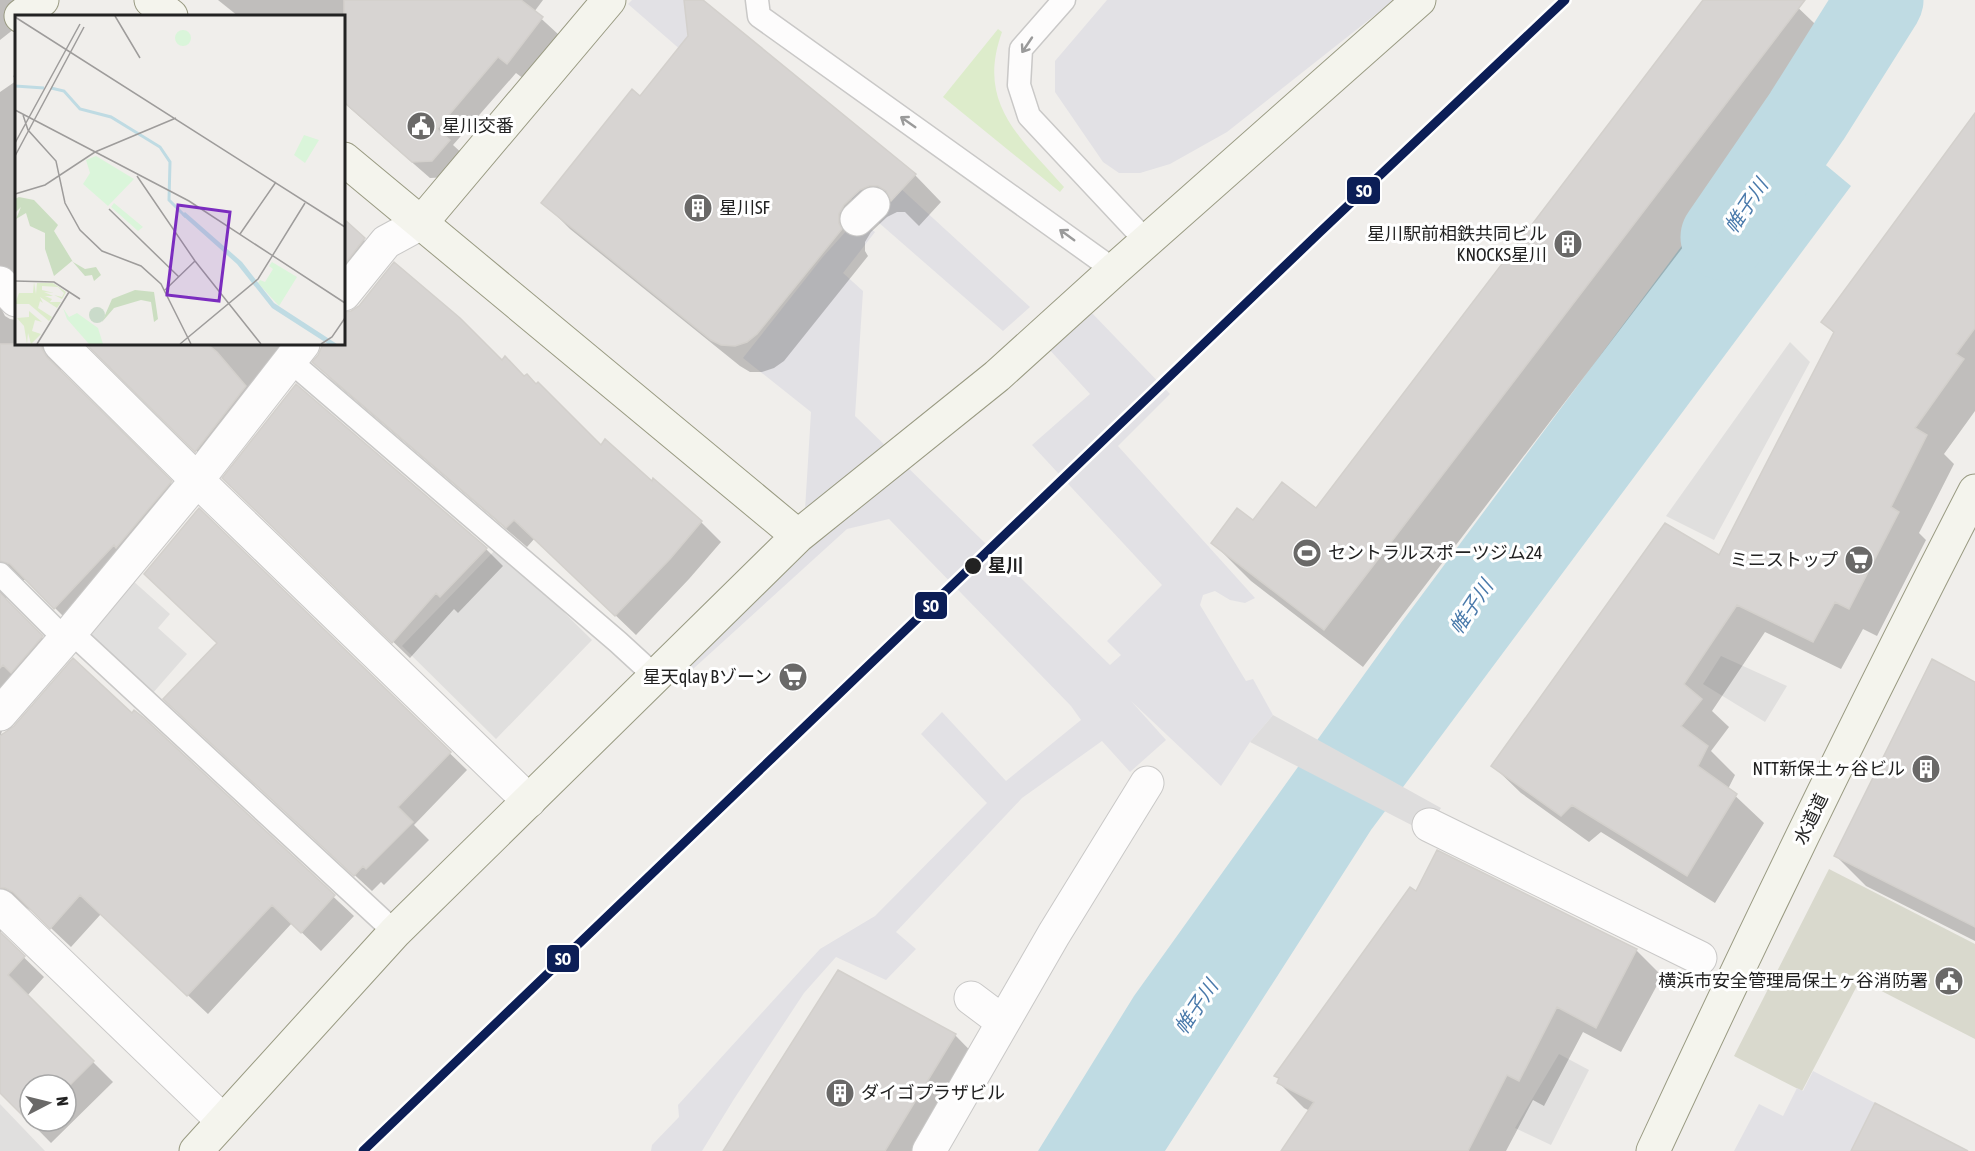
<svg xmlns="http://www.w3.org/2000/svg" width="1975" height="1151" font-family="'Asap Condensed','Noto Sans JP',sans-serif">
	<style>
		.construction { fill: #d9d9cd }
		.grass { fill: #ddeccb }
		.parking { fill: #e0dfde }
		.plaza { fill: #e2e1e5 }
		.water { fill: #bfdbe3 }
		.pier { fill: #dedddd }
		.shadow { fill: #0003; fill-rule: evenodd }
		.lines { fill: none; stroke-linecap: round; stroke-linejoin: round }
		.river { stroke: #bfdbe3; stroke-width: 87 }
		.building { fill: #d7d4d2; stroke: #d3d0cc; stroke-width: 1.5 }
		.lane-casing { stroke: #c9c8c7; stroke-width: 25 }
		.street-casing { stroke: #c9c8c7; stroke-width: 35 }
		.secondary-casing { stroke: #999a82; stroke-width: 35 }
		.lane { stroke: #fdfcfc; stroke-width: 22 }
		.street { stroke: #fdfcfc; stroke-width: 33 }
		.secondary { stroke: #f4f4ed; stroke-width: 33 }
		.rail-1-casing { stroke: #fff; stroke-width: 14 }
		.rail-1 { stroke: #0c1e56; stroke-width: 9 }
		.oneway { stroke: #9a9a9a }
		.stop-dot { fill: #222; stroke: #fff; stroke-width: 2 }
		.labels { text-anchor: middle; stroke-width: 6; stroke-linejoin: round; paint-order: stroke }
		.poi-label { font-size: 18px; fill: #222; stroke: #fff; text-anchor: end }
		.stop-label { font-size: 18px; font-weight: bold; fill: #222; stroke: #fff; text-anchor: start }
		.street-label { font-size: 18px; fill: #222; stroke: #fff }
		.water-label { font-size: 20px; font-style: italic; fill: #4a7aab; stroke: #fff }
		.inset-river { fill: none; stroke: #bfdbe3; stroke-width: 3 }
		.inset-road { fill: none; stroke: #9e9c9b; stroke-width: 1.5 }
		.view { fill: #7b2cbf; fill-opacity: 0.15; stroke: #7b2cbf; stroke-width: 3 }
		.inset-edge { fill: none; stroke: #222; stroke-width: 3 }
		.line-badge { stroke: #fff; stroke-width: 2 }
		.badge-label { font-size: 16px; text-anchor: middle; font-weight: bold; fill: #fff }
	</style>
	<rect width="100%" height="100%" fill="#f0eeeb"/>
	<path class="construction" d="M 1829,869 L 1975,944 L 1975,1039 L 1860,980 L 1802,1091 L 1734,1056 Z"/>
	<path class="grass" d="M 998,29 L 1002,32 C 976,104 1020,137 1064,187 L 1060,192 L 943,97 Z"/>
	<path class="parking" d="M 1790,342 L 1810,362 L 1714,540 L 1666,516 Z
		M 498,547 L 592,640 L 496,739 L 402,646 Z
		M 132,580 L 170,614 L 158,628 L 187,654 L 152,694 L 85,633 Z
		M 1721,656 L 1787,686 L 1765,722 L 1703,684 Z
		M 1559,1054 L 1589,1070 L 1551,1145 L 1515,1128 Z
		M 0,1104 L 45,1151 L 0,1151 Z"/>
	<path class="plaza" d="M 632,0 L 695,0 L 1030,307 L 1003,331 L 628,4 Z
		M 1107,0 L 1394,0 L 1227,132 L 1170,164 L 1140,173 L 1119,173 L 1103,162 L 1055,92 L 1055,61 Z
		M 857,219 L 875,232 L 843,273 L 863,291 L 855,416 L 1110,665 L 1121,655 L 1107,641 L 1162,585 L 1032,445 L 1090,394 L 1048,348 L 1090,311 L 1170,394 L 1118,446 L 1255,598 L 1245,603 L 1230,600 L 1215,591 L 1203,595 L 1200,605 L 1246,681 L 1253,679 L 1273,715 L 1250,742 L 1221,786 L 1131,701 L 1166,740 L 1130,772 L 1102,741 L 1022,798 L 896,932 L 916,949 L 886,980 L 836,957 L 804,993 L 734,1099 L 702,1151 L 651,1151 L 652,1145 L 679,1117 L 678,1105 L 820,949 L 875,916 L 987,803 L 921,734 L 942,712 L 1006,781 L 1081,720 L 1071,706 L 889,519 L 847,529 L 682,679 L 662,655 L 805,510 L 811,412 L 743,358 L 822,258 Z
		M 1813,1071 L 1875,1103 L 1851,1151 L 1734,1151 L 1759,1104 L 1783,1116 L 1797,1088 L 1803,1091 Z"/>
	<path class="water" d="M 1774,122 L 1851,186 L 1371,830 L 1165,1151 L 1038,1151 L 1134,996 L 1401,623 Z"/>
	<path class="pier" d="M 1273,715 L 1441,808 L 1425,832 L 1250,742 Z"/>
	<path class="shadow" d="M 0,0 L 51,0 L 0,40 Z
		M 218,0 L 543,0 L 534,12 L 559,35 L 524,79 L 516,73 L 453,145 L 466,157 L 449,177 L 430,178 L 344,103 L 344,16 L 238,16 Z
		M 686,0 L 701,0 L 915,175 L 941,202 L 919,226 L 905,212 L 897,212 L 887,217 L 871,232 L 865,242 L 865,251 L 868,256 L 784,361 L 774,368 L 762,372 L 750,372 L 740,366 L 570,229 L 543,202 L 640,98 L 689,36 Z
		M 1705,0 L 1790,0 L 1837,45 L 1363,667 L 1251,581 L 1213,543 L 1253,523 L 1316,510 Z
		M 16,74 L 16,284 L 1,308 L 5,316 L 10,319 L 16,320 L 16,344 L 344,344 L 344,221 L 384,259 L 348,303 L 345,314 L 502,362 L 524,378 L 601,447 L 652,483 L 654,481 L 701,522 L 721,542 L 689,579 L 636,635 L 535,538 L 527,547 L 334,382 L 314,362 L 324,345 L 317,346 L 216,470 L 95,350 L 85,345 L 75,345 L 61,360 L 61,371 L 66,379 L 190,502 L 75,628 L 31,584 L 25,580 L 17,580 L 6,590 L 6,598 L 10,605 L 61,657 L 5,722 L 1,734 L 132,715 L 143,719 L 354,916 L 321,951 L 292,923 L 208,1014 L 101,914 L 71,947 L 34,912 L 25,907 L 14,907 L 1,922 L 1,933 L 5,939 L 44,977 L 27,996 L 113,1082 L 51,1143 L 0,1091 L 0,92 L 16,81 L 13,76 ZM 30,1085 L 66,1085 L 66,1121 L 30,1121 Z
		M 1975,116 L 1975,411 L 1944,454 L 1954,464 L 1919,533 L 1926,540 L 1877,636 L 1863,629 L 1841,669 L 1765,632 L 1712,711 L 1729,727 L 1711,751 L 1735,775 L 1728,789 L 1764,823 L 1715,903 L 1601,832 L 1589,842 L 1521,793 L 1493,766 L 1719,557 L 1835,334 L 1823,322 Z
		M 296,386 L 486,549 L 503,566 L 458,613 L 454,609 L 410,658 L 241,495 Z
		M 199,510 L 467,770 L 414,825 L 429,840 L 384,885 L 381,882 L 372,891 L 182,716 L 219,643 Z
		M 1975,683 L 1975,941 L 1866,886 L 1836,856 Z
		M 1438,852 L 1636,950 L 1662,976 L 1621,1052 L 1583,1032 L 1544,1106 L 1533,1100 L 1506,1151 L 1283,1151 L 1310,1111 L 1304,1108 L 1278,1082 L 1280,1079 L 1276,1076 L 1416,893 Z
		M 955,1035 L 993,1074 L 946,1151 L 725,1151 Z"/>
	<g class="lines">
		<path class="river" d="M 1724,237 L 1807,116 L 1880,0"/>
	</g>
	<path class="building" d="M 344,0 L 521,0 L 543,17 L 507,64 L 498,57 L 437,129 L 450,140 L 432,161 L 412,162 L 344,102 Z
		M 684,0 L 703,0 L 916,174 L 891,201 L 886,191 L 878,186 L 869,186 L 860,190 L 844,205 L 839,214 L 839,223 L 842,229 L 757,334 L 747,342 L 735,346 L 721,345 L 711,340 L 541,203 L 632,89 L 640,96 L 688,36 Z
		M 1703,0 L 1805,0 L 1324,630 L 1211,543 L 1237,508 L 1253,520 L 1282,482 L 1316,508 Z
		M 1975,113 L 1975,328 L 1956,354 L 1964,359 L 1915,428 L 1927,435 L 1891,507 L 1899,512 L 1849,609 L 1835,602 L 1813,642 L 1737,605 L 1684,684 L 1702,699 L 1681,726 L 1708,746 L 1698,766 L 1737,794 L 1687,876 L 1572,805 L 1561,816 L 1491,766 L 1665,523 L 1719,555 L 1834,332 L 1821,322 Z
		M 344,219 L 365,238 L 344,265 Z
		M 394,262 L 460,318 L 502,360 L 505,356 L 524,376 L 527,374 L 536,384 L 538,382 L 601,445 L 605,439 L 652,481 L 653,478 L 702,521 L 670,559 L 615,616 L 514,520 L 506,528 L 312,362 L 318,355 L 323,344 L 344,344 L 344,312 L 351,311 L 359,306 Z
		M 0,344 L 42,344 L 42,349 L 47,357 L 172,481 L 116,548 L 114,545 L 54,609 L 10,564 L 0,561 Z
		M 86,344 L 207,344 L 217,352 L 246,386 L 195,452 Z
		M 296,384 L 487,548 L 440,597 L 436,593 L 392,643 L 222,478 Z
		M 199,508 L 451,752 L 398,807 L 413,822 L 366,869 L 363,866 L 354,876 L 163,699 L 217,643 L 144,574 Z
		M 0,593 L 43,636 L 11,673 L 3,665 L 0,668 Z
		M 73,658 L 132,713 L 134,710 L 144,718 L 335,895 L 301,933 L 272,905 L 187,996 L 80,895 L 50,929 L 13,892 L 5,888 L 0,888 L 0,736 L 14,726 Z
		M 1932,659 L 1975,682 L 1975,927 L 1834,856 Z
		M 1437,850 L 1637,949 L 1596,1028 L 1557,1007 L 1519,1081 L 1507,1075 L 1468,1151 L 1281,1151 L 1314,1102 L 1277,1083 L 1279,1078 L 1274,1076 L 1410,887 L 1416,891 Z
		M 0,932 L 25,956 L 8,975 L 94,1061 L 66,1089 L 66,1085 L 30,1085 L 30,1121 L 34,1121 L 31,1124 L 0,1093 Z
		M 838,970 L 956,1034 L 885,1151 L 723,1151 Z
		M 1875,1103 L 1968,1151 L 1851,1151 Z"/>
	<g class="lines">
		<g class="lane-casing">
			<path id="lane" d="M 757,0 L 759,16 L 1114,270
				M 1064,0 L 1021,49 L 1019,85 L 1029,116 L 1147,242
				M 289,360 L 618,642 L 655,676
				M 0,574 L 65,639
				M 71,632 L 395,932"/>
		</g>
		<g class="street-casing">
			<path id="street" d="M 857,219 L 873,204
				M 0,283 L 16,300
				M 344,294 L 386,242 L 421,223
				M 60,344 L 197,480 L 529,801
				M 0,714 L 71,632 L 197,480 L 303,344
				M 1429,825 L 1700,958
				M 0,906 L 223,1121
				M 971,998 L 1003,1022
				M 929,1151 L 1054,934 L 1147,783"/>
		</g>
		<g class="secondary-casing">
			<path id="secondary" d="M 151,0 L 171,16
				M 21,16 L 42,0
				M 344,159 L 798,536
				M 421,223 L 609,0
				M 196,1151 L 395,932 L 798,536 L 997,376 L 1114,270 L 1419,0
				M 1653,1151 C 1756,929 1863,708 1975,491"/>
		</g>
		<use href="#lane" class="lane"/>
		<use href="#street" class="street"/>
		<use href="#secondary" class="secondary"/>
		<g class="rail-1-casing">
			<path id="rail-1" d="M 363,1151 L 1319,233 L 1565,0"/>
		</g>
		<use href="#rail-1" class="rail-1"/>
	</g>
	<defs><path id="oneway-shaft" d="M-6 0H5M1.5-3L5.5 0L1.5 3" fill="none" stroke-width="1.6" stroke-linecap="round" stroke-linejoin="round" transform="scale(1.5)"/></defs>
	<g class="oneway">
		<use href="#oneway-shaft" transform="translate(1027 45) rotate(124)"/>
		<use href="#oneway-shaft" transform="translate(908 122) rotate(-145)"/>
		<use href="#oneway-shaft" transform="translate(1067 235) rotate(-144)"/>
	</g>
	<defs>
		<g id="civic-disc" transform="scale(1.5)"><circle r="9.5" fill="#6a6968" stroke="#fff"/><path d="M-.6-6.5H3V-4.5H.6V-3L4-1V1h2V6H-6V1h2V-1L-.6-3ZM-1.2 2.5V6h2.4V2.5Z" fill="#fff"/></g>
		<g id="building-disc" transform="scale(1.5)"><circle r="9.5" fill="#6a6968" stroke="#fff"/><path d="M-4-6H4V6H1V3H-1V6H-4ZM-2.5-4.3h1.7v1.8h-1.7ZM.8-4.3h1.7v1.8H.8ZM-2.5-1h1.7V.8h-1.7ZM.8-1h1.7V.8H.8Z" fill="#fff"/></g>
		<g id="stadium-disc" transform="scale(1.5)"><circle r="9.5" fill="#6a6968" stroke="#fff"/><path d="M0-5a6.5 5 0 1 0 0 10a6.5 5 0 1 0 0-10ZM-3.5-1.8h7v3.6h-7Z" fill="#fff"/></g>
		<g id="supermarket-disc" transform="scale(1.5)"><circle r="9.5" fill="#6a6968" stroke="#fff"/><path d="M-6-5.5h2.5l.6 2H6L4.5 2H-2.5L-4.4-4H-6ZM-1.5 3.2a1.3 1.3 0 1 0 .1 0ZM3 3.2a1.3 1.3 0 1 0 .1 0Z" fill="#fff"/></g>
	</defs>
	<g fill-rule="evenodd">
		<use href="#civic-disc" x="421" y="126"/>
		<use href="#building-disc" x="698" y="208"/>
		<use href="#building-disc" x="1568" y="244"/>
		<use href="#stadium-disc" x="1307" y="553"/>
		<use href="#supermarket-disc" x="1859" y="560"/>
		<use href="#supermarket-disc" x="793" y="677"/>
		<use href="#building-disc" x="1926" y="769"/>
		<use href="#civic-disc" x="1949" y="981"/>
		<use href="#building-disc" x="840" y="1093"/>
	</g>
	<circle class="stop-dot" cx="973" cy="566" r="9"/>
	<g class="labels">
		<g class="poi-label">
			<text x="442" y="132" text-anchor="start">星川交番</text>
			<text x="719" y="214" text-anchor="start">星川SF</text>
			<text x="1547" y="240">星川駅前相鉄共同ビル<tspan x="1547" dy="21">KNOCKS星川</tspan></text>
			<text x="1328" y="559" text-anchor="start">セントラルスポーツジム24</text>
			<text x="1838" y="566">ミニストップ</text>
			<text x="772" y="683">星天qlay Bゾーン</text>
			<text x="1905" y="775">NTT新保土ヶ谷ビル</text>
			<text x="1928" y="987">横浜市安全管理局保土ヶ谷消防署</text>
			<text x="861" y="1099" text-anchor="start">ダイゴプラザビル</text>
		</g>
		<g class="stop-label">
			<text x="988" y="572">星川</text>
		</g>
		<g class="street-label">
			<text transform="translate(1811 819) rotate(-64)" y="6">水道道</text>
		</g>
		<g class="water-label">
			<text transform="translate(1746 206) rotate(-56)" y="7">帷子川</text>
			<text transform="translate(1471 607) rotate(-56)" y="7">帷子川</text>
			<text transform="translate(1196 1007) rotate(-56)" y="7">帷子川</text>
		</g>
	</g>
	<g transform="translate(15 15)">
		<rect width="330" height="330" fill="#f0eeeb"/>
		<path d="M 19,267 L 21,279 L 22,268 L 38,268 L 51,277 L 47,284 L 39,280 L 47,282 L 49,278 L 43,272 L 27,271 L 27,275 L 39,278 L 29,277 L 38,281 L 30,281 L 37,284 L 35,287 L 46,287 L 42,293 L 25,282 L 28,288 L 25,286 L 23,293 L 37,302 L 34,306 L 14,289 L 0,289 L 4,278 L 18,278 ZM 14,296 L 27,307 L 20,305 L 17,316 L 26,319 L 16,329 L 13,318 L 12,329 L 9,311 L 2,303 L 14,302 Z" fill="#ddeccb"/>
		<path d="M 4,182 L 19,185 L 43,210 L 39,216 L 58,247 L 70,254 L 81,252 L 86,260 L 79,266 L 77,260 L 70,261 L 57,246 L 39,261 L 30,234 L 30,218 L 15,211 L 11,198 L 1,204 L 6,192 L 0,198 L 0,184 ZM 120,275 L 139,277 L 143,304 L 139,307 L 136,287 L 126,285 L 99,293 L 87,307 L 97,284 Z" fill="#cbdec1"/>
		<path d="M74 300a8 8 0 1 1 16 0a8 8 0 1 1-16 0Z" fill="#cadbca"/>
		<path d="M160 23a8 8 0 1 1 16 0a8 8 0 1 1-16 0ZM 289,120 L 304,125 L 290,148 L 279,140 ZM 81,141 L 119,164 L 93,191 L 68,169 L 75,158 L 71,145 ZM 99,188 L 128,212 L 123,216 L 96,192 ZM 257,247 L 282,262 L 264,291 L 243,268 L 245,265 L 250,267 L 258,254 L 254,251 ZM 48,293 L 54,302 L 62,298 L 83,313 L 88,329 L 74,329 L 52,304 Z" fill="#daf5da"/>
		<path d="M 170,197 L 227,247 L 259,288 L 322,329 L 313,329 L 257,293 L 222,249 L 167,200 Z" fill="#bfdbe3"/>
		<path class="inset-river" d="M 0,71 L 29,73M 36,73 L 49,76 L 65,94 L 96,102 L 145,132 L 155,147 L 154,185 L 171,202"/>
		<path class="inset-road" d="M 100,1 L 125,43M 0,2 L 330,212M 0,95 L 174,186 L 330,288M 8,100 L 13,115 L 41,146 L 50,188 L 65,215 L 87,236 L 126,251 L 146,269 L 176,329M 0,128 L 65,9M 0,141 L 69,12M 122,161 L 180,246 L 246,329M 0,179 L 30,170 L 80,137 L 161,103M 94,194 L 164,262M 225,219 L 261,167M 0,266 L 39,267 L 65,284M 150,275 L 180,246M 22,329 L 54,277M 165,329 L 243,264 L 290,188M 306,329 L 317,322 L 330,303"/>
		<path class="view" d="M 163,190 L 215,197 L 204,286 L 152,280 Z"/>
		<rect width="330" height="330" class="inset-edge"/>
	</g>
	<g class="line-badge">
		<rect x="1346" y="176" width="35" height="29" rx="6" fill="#0c1e56"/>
		<rect x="914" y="591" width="34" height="29" rx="6" fill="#0c1e56"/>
		<rect x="546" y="944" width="34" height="29" rx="6" fill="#0c1e56"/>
	</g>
	<g class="badge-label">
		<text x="1364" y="197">SO</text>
		<text x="931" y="612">SO</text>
		<text x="563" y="965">SO</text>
	</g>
	<g transform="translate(48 1103) rotate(83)"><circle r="28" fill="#ffffff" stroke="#a7a7a7" stroke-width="1.5"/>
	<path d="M0-4.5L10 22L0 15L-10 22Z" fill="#6a6968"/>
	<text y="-9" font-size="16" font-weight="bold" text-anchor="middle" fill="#222222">N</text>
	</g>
</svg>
